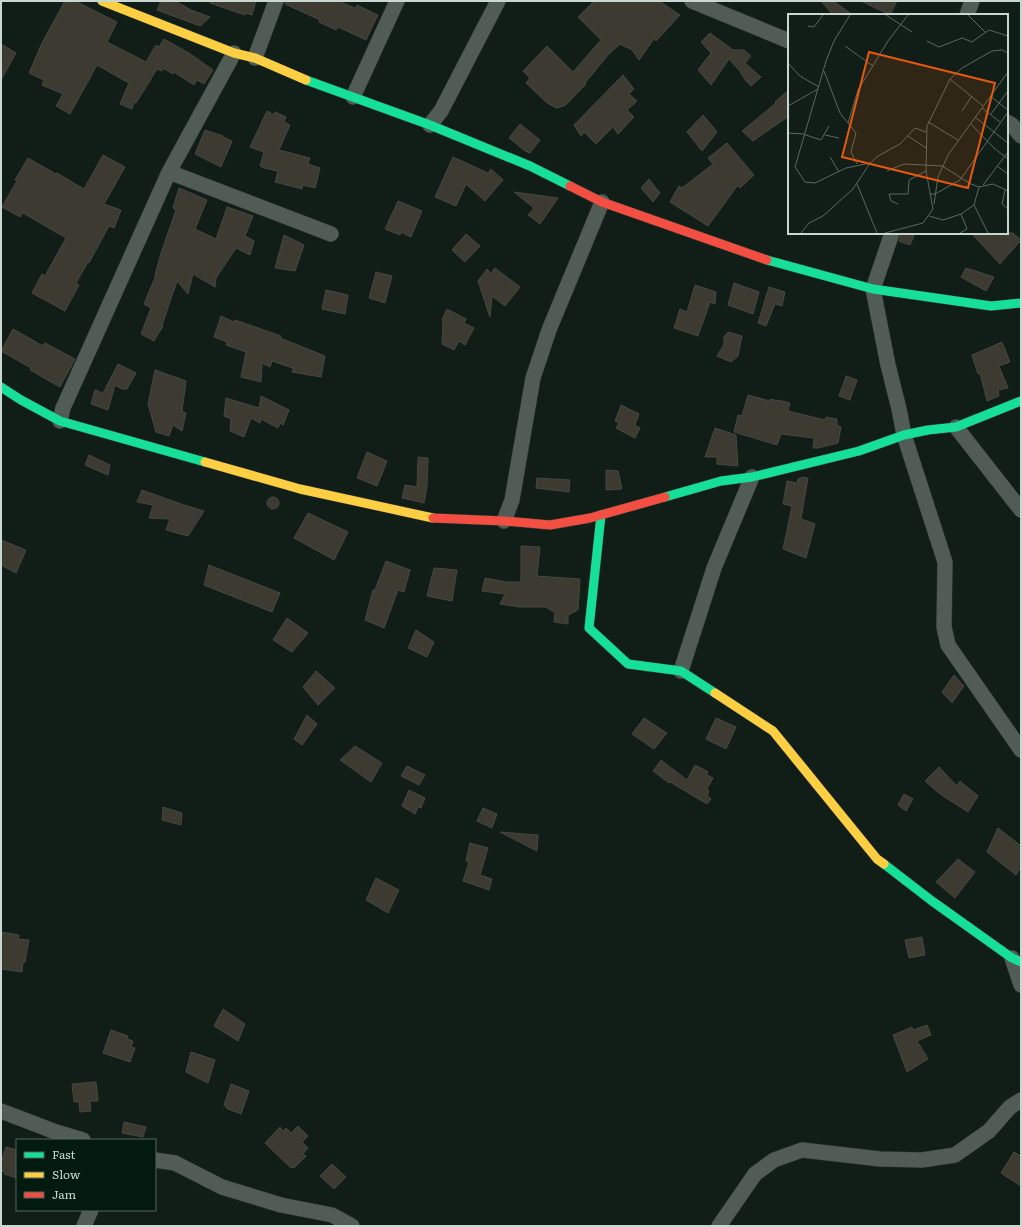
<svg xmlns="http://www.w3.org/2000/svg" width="1022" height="1227" font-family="Literata,serif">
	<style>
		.building { fill: #3d3a31; stroke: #464842 }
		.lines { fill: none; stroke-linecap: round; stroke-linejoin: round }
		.street-casing { stroke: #2f3934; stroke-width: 16 }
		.fast-casing { stroke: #2f3934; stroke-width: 10 }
		.slow-casing { stroke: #2f3934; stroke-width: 10 }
		.jam-casing { stroke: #2f3934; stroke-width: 10 }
		.street { stroke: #525c57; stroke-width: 15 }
		.fast { stroke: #16e098; stroke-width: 9 }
		.slow { stroke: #ffcf43; stroke-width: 9 }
		.jam { stroke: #f24e42; stroke-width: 9 }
		.inset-road { fill: none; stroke: #5a6861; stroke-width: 1 }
		.view { fill: #e8590c; fill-opacity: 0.15; stroke: #e8590c; stroke-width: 2 }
		.inset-edge { fill: none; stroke: #c8d7cf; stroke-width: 2 }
	</style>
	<rect width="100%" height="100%" fill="#101e17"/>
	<path class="building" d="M 65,1 L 75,1 L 117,22 L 107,42 L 146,62 L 156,45 L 159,47 L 164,39 L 189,53 L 213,70 L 204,84 L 197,80 L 194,85 L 174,72 L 173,74 L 163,68 L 162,71 L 157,69 L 136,103 L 134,102 L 132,109 L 120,104 L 129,83 L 97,65 L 70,114 L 56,106 L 63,94 L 42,85 L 44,80 L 29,73 L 42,43 Z
		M 161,1 L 175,1 L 191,10 L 210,17 L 200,26 L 157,10 Z
		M 210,1 L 256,1 L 252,15 L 246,13 L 245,15 L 210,3 Z
		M 285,1 L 338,1 L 355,8 L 357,5 L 378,15 L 366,40 L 338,27 L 336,30 L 319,22 L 320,20 L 285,4 Z
		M 594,1 L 659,1 L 680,15 L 656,41 L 654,39 L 639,60 L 632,50 L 620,44 L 608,55 L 585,83 L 586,84 L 566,105 L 557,108 L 547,103 L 526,83 L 530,78 L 523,71 L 547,46 L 573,72 L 601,40 L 578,17 Z
		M 821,1 L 833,1 L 853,15 L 833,15 Z
		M 861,1 L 897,1 L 890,15 Z
		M 710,33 L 733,50 L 744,50 L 751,56 L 745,63 L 761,77 L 751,86 L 746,81 L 739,70 L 729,59 L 711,85 L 698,70 L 711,53 L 701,42 Z
		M 1,44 L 16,53 L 1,80 Z
		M 623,75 L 634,89 L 629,94 L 637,101 L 627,110 L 634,117 L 618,134 L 613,127 L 596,144 L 584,132 L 581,136 L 574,125 Z
		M 789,90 L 789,116 L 753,141 L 742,131 L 776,103 L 775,102 Z
		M 267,111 L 274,115 L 275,112 L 286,117 L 284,122 L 290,125 L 279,150 L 310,158 L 308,164 L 320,168 L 315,188 L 303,185 L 302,189 L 275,182 L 278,171 L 264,168 L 260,166 L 264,152 L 250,147 Z
		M 703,115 L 717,132 L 702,151 L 687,132 Z
		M 520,124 L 540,140 L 530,153 L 525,151 L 509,138 Z
		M 205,130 L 223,136 L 223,137 L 232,141 L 221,167 L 195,154 Z
		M 727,143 L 754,175 L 740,188 L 738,185 L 708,226 L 670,202 L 679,186 L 682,188 L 713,164 L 708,158 Z
		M 103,155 L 125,167 L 104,204 L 121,210 L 114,228 L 109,226 L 89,263 L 88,262 L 76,283 L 79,285 L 65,311 L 32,293 L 42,274 L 45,276 L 66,238 L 23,213 L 20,217 L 2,207 L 17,181 L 15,180 L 28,158 L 56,174 L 57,173 L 84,189 Z
		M 453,157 L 488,173 L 491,169 L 503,180 L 485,201 L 466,184 L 456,206 L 435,197 Z
		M 649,179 L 660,193 L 653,202 L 641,188 Z
		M 179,188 L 207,200 L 195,229 L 216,239 L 227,207 L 253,216 L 245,236 L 254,241 L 250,255 L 236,248 L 216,278 L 215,287 L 193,274 L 188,294 L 177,281 L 162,325 L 163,326 L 154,341 L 141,334 L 151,308 L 144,304 L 156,275 L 155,275 L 161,253 L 176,210 L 173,208 Z
		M 514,192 L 558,198 L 540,224 L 528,215 L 534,208 Z
		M 398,201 L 422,211 L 411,237 L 401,232 L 400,235 L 385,229 Z
		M 901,233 L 915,233 L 910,245 L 899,241 Z
		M 971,233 L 1013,233 L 1021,240 L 1000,264 Z
		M 466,234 L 480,246 L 465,262 L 452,250 Z
		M 284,235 L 304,245 L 295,271 L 275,268 Z
		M 495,268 L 520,287 L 505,306 L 492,296 L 490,317 L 478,281 L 487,269 L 491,273 Z
		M 966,268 L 994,277 L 986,291 L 961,277 Z
		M 376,272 L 392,276 L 385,303 L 369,298 Z
		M 734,283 L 759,292 L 753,314 L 728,305 Z
		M 695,285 L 716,292 L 715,304 L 710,302 L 698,336 L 674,328 L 680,309 L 687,312 Z
		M 769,287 L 785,292 L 782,306 L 775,304 L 766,326 L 758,323 Z
		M 326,290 L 348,295 L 345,314 L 322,309 Z
		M 447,309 L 466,319 L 464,323 L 474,328 L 465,345 L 459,341 L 454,350 L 442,344 L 443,321 L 442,320 Z
		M 221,316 L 234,322 L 235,320 L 281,336 L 280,338 L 325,356 L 321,377 L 292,372 L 293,368 L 272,361 L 270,367 L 262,363 L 261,382 L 241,377 L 246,352 L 226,345 L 227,342 L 214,337 Z
		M 13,329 L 43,346 L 45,343 L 75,359 L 60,387 L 30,370 L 31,368 L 1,351 Z
		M 728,332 L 742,336 L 738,356 L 731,362 L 717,356 L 724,344 L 724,337 Z
		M 1002,342 L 1010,362 L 999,366 L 1008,388 L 998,390 L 999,396 L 987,401 L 980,373 L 978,374 L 972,355 Z
		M 118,364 L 136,373 L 127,389 L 122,389 L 115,385 L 108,410 L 91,404 L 95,390 L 103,393 Z
		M 155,370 L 186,381 L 182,411 L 186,413 L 182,431 L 173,425 L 169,436 L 156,432 L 148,404 Z
		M 846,376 L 857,380 L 850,400 L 839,396 Z
		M 748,395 L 770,401 L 770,399 L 778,401 L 778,400 L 790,403 L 788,411 L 825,420 L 826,417 L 837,419 L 837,425 L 841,427 L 838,443 L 818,448 L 813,448 L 814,438 L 781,434 L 777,445 L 734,432 L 738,415 L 742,416 Z
		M 261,396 L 289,410 L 283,425 L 280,423 L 278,428 L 261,419 L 260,423 L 251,418 L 244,437 L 230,431 L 231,419 L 224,416 L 226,398 L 259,408 Z
		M 621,405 L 639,414 L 635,425 L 640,428 L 635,438 L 616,428 L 619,423 L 615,421 Z
		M 715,428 L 736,435 L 738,466 L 717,464 L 717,457 L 705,457 Z
		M 367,452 L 387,461 L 377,486 L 357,478 Z
		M 89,455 L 110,465 L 108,475 L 85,465 Z
		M 418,457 L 428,458 L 427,486 L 424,503 L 402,498 L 405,485 L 417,487 Z
		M 606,470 L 618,471 L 622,489 L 606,490 Z
		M 803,477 L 808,478 L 801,519 L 815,524 L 806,558 L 783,549 L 792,506 L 783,504 L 787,481 L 797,483 L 798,479 Z
		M 537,478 L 570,480 L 569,492 L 536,488 Z
		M 142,490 L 181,504 L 204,511 L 188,536 L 166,530 L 170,519 L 149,518 L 153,505 L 137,502 Z
		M267 503a6 6 0 1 1 12 0a6 6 0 1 1-12 0Z
		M 308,513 L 348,532 L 334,560 L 294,538 Z
		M 1,540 L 26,550 L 16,573 L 1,565 Z
		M 521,546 L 540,547 L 537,576 L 580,579 L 578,610 L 568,615 L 568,624 L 554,622 L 555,613 L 546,607 L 519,607 L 500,604 L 505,594 L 482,591 L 485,578 L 506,582 L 521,582 Z
		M 386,561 L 410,570 L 404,592 L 398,590 L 384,628 L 365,620 L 373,590 L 375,590 Z
		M 209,565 L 280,593 L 272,612 L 204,585 Z
		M 434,568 L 457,570 L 452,601 L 427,596 Z
		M 287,618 L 308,633 L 292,652 L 273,640 Z
		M 416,630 L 434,642 L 427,657 L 408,648 Z
		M 316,671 L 335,688 L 318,705 L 303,687 Z
		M 954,675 L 964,686 L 952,703 L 942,692 Z
		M 307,715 L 317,724 L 302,745 L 294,739 Z
		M 644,718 L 667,733 L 654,749 L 632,734 Z
		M 716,718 L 736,727 L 726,749 L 706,739 Z
		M 355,746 L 382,763 L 371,782 L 340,760 Z
		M 661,760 L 687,780 L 695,765 L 708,772 L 707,775 L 713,778 L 707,789 L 709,791 L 707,796 L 711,799 L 707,804 L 670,782 L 669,783 L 653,771 Z
		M 407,766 L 425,775 L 419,785 L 401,776 Z
		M 939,767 L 957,786 L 960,781 L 978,796 L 968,812 L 940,794 L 925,781 Z
		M 409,790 L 425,798 L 421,808 L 418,807 L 415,814 L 402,806 Z
		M 904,794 L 913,799 L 906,811 L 898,805 Z
		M 163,807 L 182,813 L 181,825 L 162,820 Z
		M 483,808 L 497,814 L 492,828 L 477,821 Z
		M 998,828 L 1021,846 L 1021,867 L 1016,875 L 987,852 Z
		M 500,832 L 538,835 L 537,851 Z
		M 470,843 L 488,848 L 480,875 L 492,879 L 489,890 L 463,881 L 469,862 L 466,861 Z
		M 958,859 L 975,872 L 955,898 L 936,882 Z
		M 376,878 L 399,890 L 388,913 L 366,900 Z
		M 1,932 L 19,935 L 18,939 L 29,940 L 25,962 L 23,962 L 22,972 L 1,969 Z
		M 922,937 L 925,955 L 909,958 L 905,940 Z
		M 223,1009 L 245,1024 L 238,1041 L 214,1026 Z
		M 927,1025 L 931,1035 L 917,1041 L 928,1059 L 907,1072 L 893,1035 L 912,1027 L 913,1030 Z
		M 111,1030 L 128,1036 L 127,1039 L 133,1041 L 131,1047 L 135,1048 L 130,1062 L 103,1053 Z
		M 191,1052 L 215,1060 L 208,1083 L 186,1072 Z
		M 96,1082 L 98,1101 L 90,1101 L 91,1111 L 80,1112 L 79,1102 L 74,1102 L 72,1084 Z
		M 231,1084 L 249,1091 L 241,1114 L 226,1108 L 226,1106 L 224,1105 Z
		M 124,1122 L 146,1127 L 143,1137 L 122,1133 Z
		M 298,1126 L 308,1136 L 302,1142 L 308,1148 L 303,1154 L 306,1156 L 294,1168 L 292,1167 L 291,1168 L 265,1143 L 280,1127 L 283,1131 L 286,1128 L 291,1133 Z
		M 6,1147 L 17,1150 L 17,1178 L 4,1174 L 5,1172 L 1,1171 L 1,1162 Z
		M 1014,1152 L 1021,1156 L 1021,1186 L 1001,1173 Z
		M 332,1164 L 346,1177 L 334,1189 L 320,1176 Z"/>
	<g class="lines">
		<g class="street-casing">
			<path id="street" d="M 692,1 L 789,41
				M 967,15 L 972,1
				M 255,58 L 276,1
				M 353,97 L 397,1
				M 1007,122 L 1012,125 L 1021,136
				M 430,125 L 441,111 L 498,1
				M 169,172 L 331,234
				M 892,233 L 873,289 L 888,365 L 899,409 L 904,435 L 945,562 L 944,627 L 948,645 L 1021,750
				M 60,421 L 63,408 L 169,172 L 234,53
				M 956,427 L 1021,510
				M 504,521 L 512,500 L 533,378 L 549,330 L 602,202
				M 681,671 L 714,568 L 752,477
				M 1012,958 L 1021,985
				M 1,1111 L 56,1132 L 83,1140
				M 155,1160 L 175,1163 L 222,1187 L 281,1205 L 332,1215 L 352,1226
				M 84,1226 L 91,1210
				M 719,1226 L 755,1174 L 774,1160 L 802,1150 L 880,1159 L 922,1160 L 955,1155 L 989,1131 L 1010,1107 L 1021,1100"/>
		</g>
		<g class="fast-casing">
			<path id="fast" d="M 306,80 L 430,125 L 530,166 L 570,186
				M 767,260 L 873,289 L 991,306 L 1021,303
				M 1,387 L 21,400 L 60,421 L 205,462
				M 665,497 L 721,481 L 752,477 L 859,451 L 904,435 L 928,430 L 956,427 L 1021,401
				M 601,515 L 589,628 L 628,664 L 681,671 L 715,693
				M 884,864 L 932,901 L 1012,958 L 1021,962"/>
		</g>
		<g class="slow-casing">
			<path id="slow" d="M 102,1 L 234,53 L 255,58 L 306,80
				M 205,462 L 300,489 L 433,518
				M 715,693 L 773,731 L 877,859 L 884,864"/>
		</g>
		<g class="jam-casing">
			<path id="jam" d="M 570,186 L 602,202 L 767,260
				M 433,518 L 504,521 L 550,525 L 590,518 L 665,497"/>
		</g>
		<use href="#street" class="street"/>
		<use href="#fast" class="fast"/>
		<use href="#slow" class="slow"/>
		<use href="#jam" class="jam"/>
	</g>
	<g transform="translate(788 14)">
		<rect width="220" height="220" fill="#101e17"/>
		<path class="inset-road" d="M 62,1 L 46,27 L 38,47 L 7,153 L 17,168 L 27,169 L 58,154 L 82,149M 98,1 L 124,18M 180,1 L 197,18M 20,12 L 26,13 L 35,1M 139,27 L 151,33 L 174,24 L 184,28 L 201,16 L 220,22M 57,32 L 85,52M 0,49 L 12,62 L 31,73M 36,57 L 52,99 L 68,119 L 63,138 L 69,150M 162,65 L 195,92M 202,82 L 220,96M 0,92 L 30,75M 194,94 L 212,108M 174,97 L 184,82M 203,100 L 220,77M 187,103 L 220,129M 140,108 L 170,126M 60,109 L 70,76 L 100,27 L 120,1M 183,110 L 206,134 L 220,145M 0,119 L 15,120 L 33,126 L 41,112M 37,121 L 51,124M 120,122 L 138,134M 42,143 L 51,158M 209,152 L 220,160M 99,157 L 116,150 L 154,152 L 183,170 L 191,173 L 205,170 L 220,177M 69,170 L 89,219M 195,171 L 220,138M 191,173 L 186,191 L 200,219M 217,176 L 214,190 L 220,195M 142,180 L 147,180 L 172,166 L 220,98M 110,190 L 103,187 L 101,180 L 120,180 L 121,166 L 138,157M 146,190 L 150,163 L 160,141 L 220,58M 141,202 L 155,206 L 173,200 L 186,191M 13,219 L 21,209 L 35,202 L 65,175 L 82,149 L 90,142 L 112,130 L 127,114 L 138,118M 97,219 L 135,209 L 145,195 L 138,157 L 139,112 L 162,65 L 174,54 L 204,37 L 214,36 L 220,39M 172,219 L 179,215 L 173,200"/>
		<path class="view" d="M 81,38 L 207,69 L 180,174 L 54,143 Z"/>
		<rect width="220" height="220" class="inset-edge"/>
	</g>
	<rect width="1022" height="1227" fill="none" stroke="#c8d7cf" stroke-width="4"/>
	<rect x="16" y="1139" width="140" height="72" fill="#021a0f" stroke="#51665c"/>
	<rect x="24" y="1152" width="20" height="6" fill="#16e098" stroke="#51665c"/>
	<text x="52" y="1159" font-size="12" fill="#c8d7cf">Fast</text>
	<rect x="24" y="1172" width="20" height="6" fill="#ffcf43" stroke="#51665c"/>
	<text x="52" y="1179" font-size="12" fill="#c8d7cf">Slow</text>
	<rect x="24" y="1192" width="20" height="6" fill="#f24e42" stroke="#51665c"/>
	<text x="52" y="1199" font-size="12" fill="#c8d7cf">Jam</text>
</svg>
